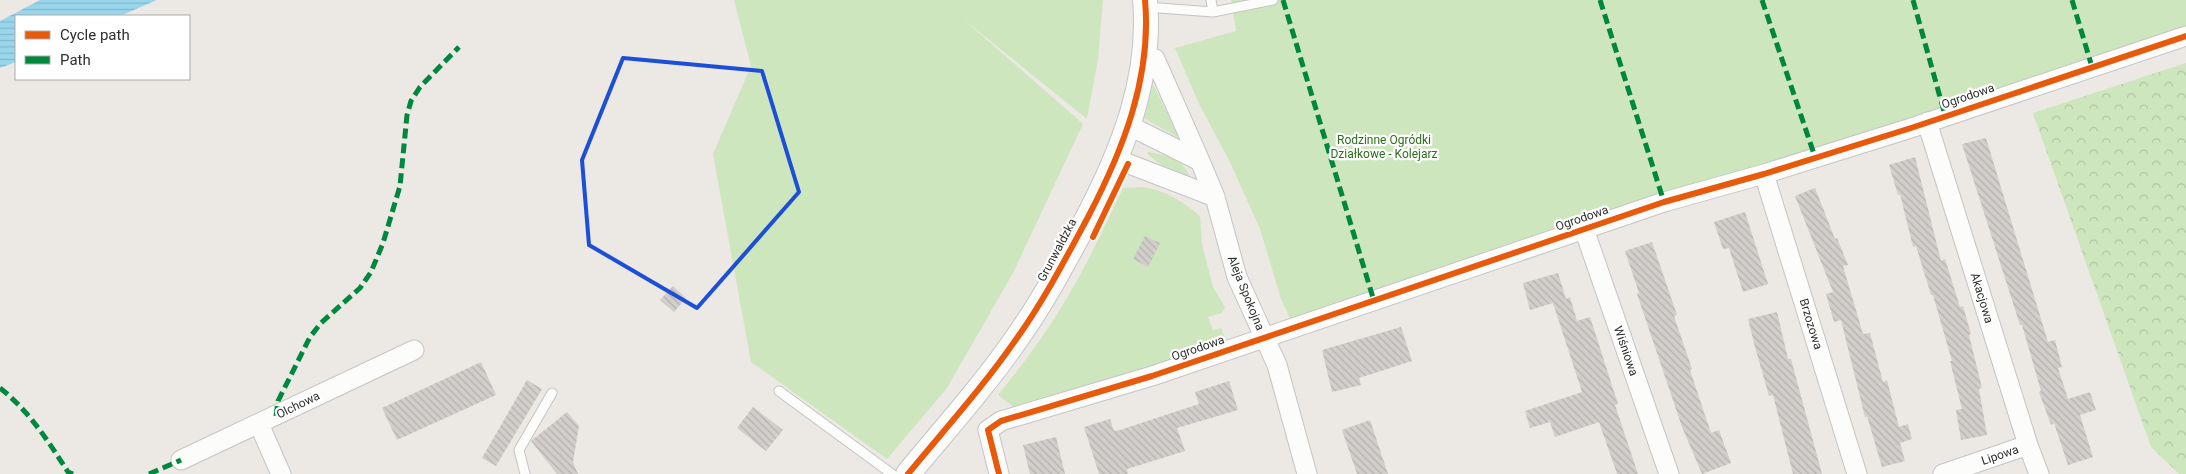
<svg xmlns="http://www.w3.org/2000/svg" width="2186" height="474" font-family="Roboto,sans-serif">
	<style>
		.green { fill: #cee6be }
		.forest { fill: url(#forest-crowns) }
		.water { fill: url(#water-rules) }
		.building { fill: url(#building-back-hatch) }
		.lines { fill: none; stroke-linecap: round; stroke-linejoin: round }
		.service-casing { stroke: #c5c4c5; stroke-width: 11 }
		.minor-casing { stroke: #c5c4c5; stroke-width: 21 }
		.tertiary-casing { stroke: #c5c4c5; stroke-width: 26 }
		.service { stroke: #fcfcfb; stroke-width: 9 }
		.minor { stroke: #fcfcfb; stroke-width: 19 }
		.tertiary { stroke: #fcfcfb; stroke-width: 24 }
		.quiet { stroke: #00873e; stroke-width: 5; stroke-dasharray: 10 5; stroke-linecap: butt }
		.cycleway-casing { stroke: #fff; stroke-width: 9 }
		.cycleway { stroke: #e8590c; stroke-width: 6 }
		.marked { fill: none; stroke: #1d4ed8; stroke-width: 4; stroke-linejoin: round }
		.labels { text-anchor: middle; stroke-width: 4.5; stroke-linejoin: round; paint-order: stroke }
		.street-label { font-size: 12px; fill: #2e2e2e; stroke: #fff }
		.park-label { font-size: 12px; fill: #2c6e1b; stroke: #fff }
	</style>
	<defs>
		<pattern id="forest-crowns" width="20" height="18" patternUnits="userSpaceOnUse" patternTransform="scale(1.25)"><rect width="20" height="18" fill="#cee6be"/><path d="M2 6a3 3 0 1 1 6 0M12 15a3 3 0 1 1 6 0" fill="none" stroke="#b1c6a4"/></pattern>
		<pattern id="water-rules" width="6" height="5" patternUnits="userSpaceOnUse" patternTransform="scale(1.25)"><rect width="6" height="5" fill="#99d6ec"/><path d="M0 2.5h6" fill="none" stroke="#84b8cb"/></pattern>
		<pattern id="building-back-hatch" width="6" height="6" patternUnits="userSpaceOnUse" patternTransform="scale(1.25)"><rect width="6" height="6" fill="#d1cecb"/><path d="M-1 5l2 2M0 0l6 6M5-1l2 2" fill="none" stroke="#b4b1af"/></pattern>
	</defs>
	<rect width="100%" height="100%" fill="#ece8e4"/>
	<path class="green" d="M 734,0 L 1103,0 L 1098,59 L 1087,119 L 962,18 L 1083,124 L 1013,273 L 947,388 L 887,459 L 751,362 L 713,154 L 751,66 Z
		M 1231,0 L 2186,0 L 2186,43 L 1291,321 L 1281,299 L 1260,229 L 1229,160 L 1199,104 L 1175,48 L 1236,31 Z
		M 1150,84 L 1154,86 L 1179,138 L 1144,118 L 1143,115 Z
		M 1149,152 C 1166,155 1182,159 1190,176 C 1175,172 1158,166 1147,153 Z
		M 1143,187 C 1167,191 1182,201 1200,216 L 1202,244 L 1213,287 L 1225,307 L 1222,313 L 1208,317 L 1213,330 L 1221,328 L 1227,343 L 1071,395 L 1016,409 L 998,395 C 1020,368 1041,340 1059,311 C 1084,272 1103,229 1123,188 Z"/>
	<path class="forest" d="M 2186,63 L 2186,474 L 2179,474 L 2151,447 L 2033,113 Z"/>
	<path class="water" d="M 40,0 L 157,0 L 120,16 L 16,16 L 16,62 L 0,68 L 0,21 Z"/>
	<path class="building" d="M 1986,138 L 2048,342 L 2055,340 L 2062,367 L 2058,368 L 2068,399 L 2090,392 L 2096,410 L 2080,415 L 2093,457 L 2068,465 L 2054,423 L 2051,425 L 2039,392 L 2041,391 L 2022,325 L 2020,325 L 1962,144 Z
		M 1915,157 L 1941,261 L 1945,259 L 1960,307 L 1963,306 L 1971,334 L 1969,335 L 1982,388 L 1979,389 L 1987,435 L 1961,440 L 1956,410 L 1962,409 L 1950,361 L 1952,361 L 1933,295 L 1931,295 L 1916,246 L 1913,247 L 1900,194 L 1898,195 L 1889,165 Z
		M 1815,188 L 1835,239 L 1837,238 L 1848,265 L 1843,266 L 1863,334 L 1870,333 L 1883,382 L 1887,380 L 1899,427 L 1908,424 L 1912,439 L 1900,443 L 1905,461 L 1882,467 L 1867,416 L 1865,417 L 1841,320 L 1834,322 L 1826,294 L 1833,292 L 1795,196 Z
		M 1745,212 L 1768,284 L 1743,292 L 1729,248 L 1723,249 L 1714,222 Z
		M 1145,236 L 1160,243 L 1148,267 L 1133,259 Z
		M 1652,242 L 1677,315 L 1674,316 L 1692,369 L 1690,370 L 1711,433 L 1719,430 L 1731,463 L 1702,474 L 1682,427 L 1637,294 L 1639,293 L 1625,251 Z
		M 1558,273 L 1566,299 L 1570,297 L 1577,321 L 1590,317 L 1618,404 L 1615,405 L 1638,474 L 1617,474 L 1599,422 L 1555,437 L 1550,422 L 1530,428 L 1525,411 L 1582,392 L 1553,303 L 1530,310 L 1523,283 Z
		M 673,286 L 686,298 L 674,312 L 660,300 Z
		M 1777,312 L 1788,359 L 1791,359 L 1822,474 L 1793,474 L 1773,395 L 1769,396 L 1755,347 L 1748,319 Z
		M 1401,327 L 1412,361 L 1359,378 L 1361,385 L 1332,392 L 1322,350 Z
		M 481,362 L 496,395 L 397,440 L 382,408 Z
		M 527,380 L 542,389 L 496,466 L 482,458 Z
		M 1229,381 L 1238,410 L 1177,428 L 1185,451 L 1127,469 L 1128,474 L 1099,474 L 1084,427 L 1110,419 L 1114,431 L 1120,430 L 1199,404 L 1195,392 Z
		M 753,407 L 783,430 L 766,451 L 737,428 Z
		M 567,412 L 579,426 L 573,462 L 578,474 L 557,474 L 531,441 Z
		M 1370,420 L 1388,474 L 1357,474 L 1342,430 Z
		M 1056,437 L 1065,474 L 1030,474 L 1023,445 Z"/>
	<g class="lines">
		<g class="service-casing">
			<path id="service" d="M 1146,7 L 1213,12 L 1211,0
				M 1213,12 L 1273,0
				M 779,391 L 892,474
				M 525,474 L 519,450 L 552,393"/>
		</g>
		<g class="minor-casing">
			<path id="minor" d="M 1144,56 L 1155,59 L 1200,161 L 1215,197 L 1237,277 L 1277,365 L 1307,474
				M 1927,122 L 2028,445 L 2039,474
				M 1128,125 L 1200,161
				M 1116,159 L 1215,197
				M 1764,174 L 1857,474
				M 1584,229 L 1669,474
				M 259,424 L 281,474
				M 181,460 L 414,350
				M 999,474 L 988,430 L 1001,421 L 1152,376 L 1664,202 L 1764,174 L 1911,128 L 2186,36
				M 1943,474 L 2028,445"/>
		</g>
		<g class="tertiary-casing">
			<path id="tertiary" d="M 908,474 C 945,429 984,386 1017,338 C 1044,300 1066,258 1088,217 C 1123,150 1152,77 1145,0"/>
		</g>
		<use href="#service" class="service"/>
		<use href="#minor" class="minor"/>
		<use href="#tertiary" class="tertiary"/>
		<path class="quiet" d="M 1283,0 L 1374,301
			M 1600,0 L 1664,202
			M 1762,0 L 1815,157
			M 1913,0 L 1945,115
			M 2072,0 L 2092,67
			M 0,388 C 30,412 48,441 68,472 L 73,474
			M 276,416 L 278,401 L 310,337 L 321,323 L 360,288 L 371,272 L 383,243 L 400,186 L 407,115 L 411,101 L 420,87 L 459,47
			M 149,474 L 181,460"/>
		<g class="cycleway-casing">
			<path id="cycleway" d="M 1093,237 L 1128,164
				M 908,474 C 945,429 984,386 1017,338 C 1044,300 1066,258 1088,217 C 1123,150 1152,77 1145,0
				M 999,474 L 988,430 L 1001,421 L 1152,376 L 1664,202 L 1764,174 L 1911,128 L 2186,36"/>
		</g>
		<use href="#cycleway" class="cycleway"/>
	</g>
	<path class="marked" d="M 623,58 L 762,71 L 799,192 L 697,308 L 589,245 L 582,160 Z"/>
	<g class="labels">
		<g class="street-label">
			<text transform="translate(1968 96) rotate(-19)" y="4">Ogrodowa</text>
			<text transform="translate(1582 218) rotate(-19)" y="4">Ogrodowa</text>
			<text transform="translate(1057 250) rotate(-62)" y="4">Grunwaldzka</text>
			<text transform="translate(1246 293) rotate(68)" y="4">Aleja Spokojna</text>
			<text transform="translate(1982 298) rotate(73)" y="4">Akacjowa</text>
			<text transform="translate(1811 324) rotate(73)" y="4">Brzozowa</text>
			<text transform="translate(1198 348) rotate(-19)" y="4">Ogrodowa</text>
			<text transform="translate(1626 351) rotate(71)" y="4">Wiśniowa</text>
			<text transform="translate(298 405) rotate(-26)" y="4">Olchowa</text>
			<text transform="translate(2000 455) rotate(-19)" y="4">Lipowa</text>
		</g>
		<g class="park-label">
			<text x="1384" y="144">Rodzinne Ogródki<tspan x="1384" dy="14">Działkowe - Kolejarz</tspan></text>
		</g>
	</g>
	<rect x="15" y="15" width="175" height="65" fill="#ffffff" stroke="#ababab"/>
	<rect x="25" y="31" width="25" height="8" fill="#e8590c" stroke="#ababab"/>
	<text x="60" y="40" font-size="15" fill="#2e2e2e">Cycle path</text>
	<rect x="25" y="56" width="25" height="8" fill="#00873e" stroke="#ababab"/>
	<text x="60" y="65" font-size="15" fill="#2e2e2e">Path</text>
</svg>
